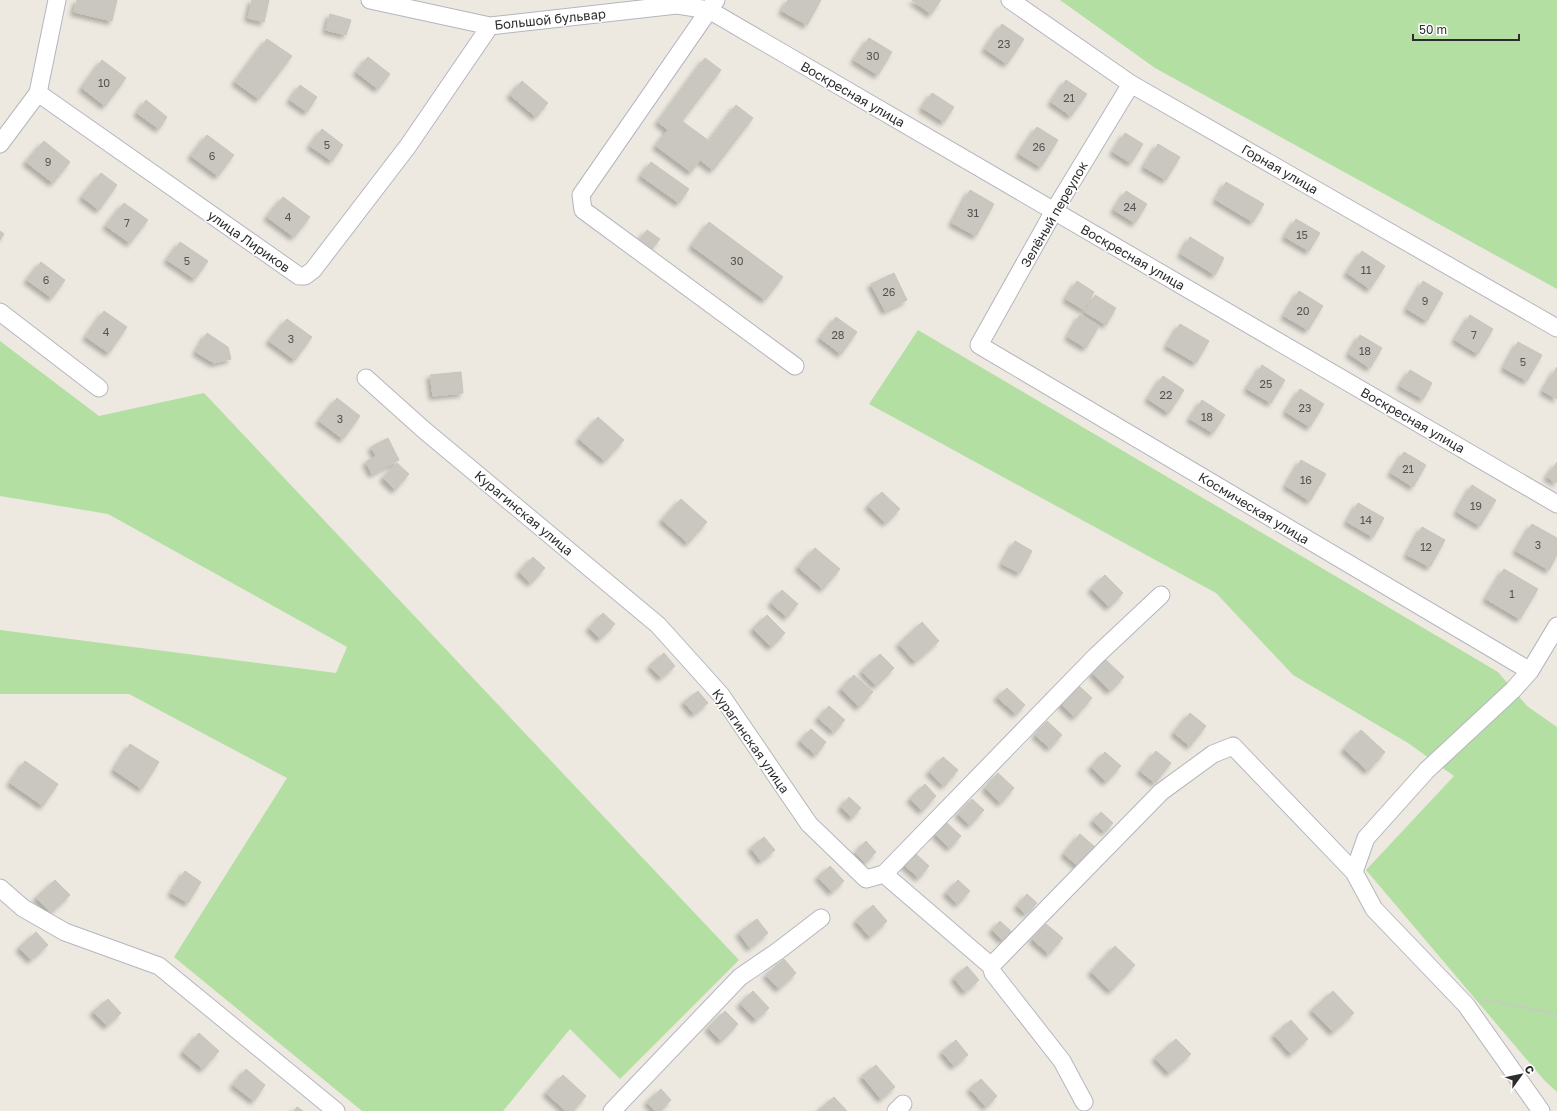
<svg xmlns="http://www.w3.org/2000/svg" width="1557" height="1111" font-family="'Golos Text',sans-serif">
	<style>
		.green { fill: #b3dfa2 }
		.building { fill: #c9c7bf; stroke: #c9c5ba; filter: url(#shadow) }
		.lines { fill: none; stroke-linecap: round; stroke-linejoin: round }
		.minor-casing { stroke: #b4b6bf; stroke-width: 19 }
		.path { stroke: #c8c8c8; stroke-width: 2.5; stroke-dasharray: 3 2; stroke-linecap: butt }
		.minor { stroke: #fff; stroke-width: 17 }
		.labels { text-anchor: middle; stroke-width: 3; stroke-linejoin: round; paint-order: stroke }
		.number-label { font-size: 11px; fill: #545452 }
		.street-label { font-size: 13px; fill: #2d2d2d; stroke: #fff }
	</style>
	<defs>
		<filter id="shadow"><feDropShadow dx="-3.5" dy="3.5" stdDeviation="2" flood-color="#0004"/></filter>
	</defs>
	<rect width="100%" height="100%" fill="#ede9e1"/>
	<path class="green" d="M 1060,0 L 1557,0 L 1557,289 L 1155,68 Z
		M 918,330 L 1498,672 L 1527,706 L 1557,727 L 1557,1092 L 1544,1080 L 1366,870 L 1454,776 L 1408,743 L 1293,675 L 1216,593 L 869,404 Z
		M 0,341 L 99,416 L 204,393 L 739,960 L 620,1079 L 570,1029 L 503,1111 L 362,1111 L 174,957 L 287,778 L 129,694 L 0,694 L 0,630 L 336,673 L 347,647 L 108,514 L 0,496 Z"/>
	<path class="building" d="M 77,0 L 117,0 L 112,21 L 74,12 Z
		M 252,0 L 269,0 L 264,22 L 248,18 Z
		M 788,0 L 821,0 L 807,25 L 782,11 Z
		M 912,0 L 941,0 L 931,14 Z
		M 330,14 L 351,20 L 346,35 L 326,30 Z
		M 1002,24 L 1024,39 L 1007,64 L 985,49 Z
		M 869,38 L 892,52 L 878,75 L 854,60 Z
		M 267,39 L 292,56 L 259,99 L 235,82 Z
		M 368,57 L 390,74 L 378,89 L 356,72 Z
		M 705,58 L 721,70 L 682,121 L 709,141 L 736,105 L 753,118 L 713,170 L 700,160 L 691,172 L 656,146 L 668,130 L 658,122 Z
		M 102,60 L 126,78 L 105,106 L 82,88 Z
		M 1066,80 L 1087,94 L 1071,116 L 1051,102 Z
		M 522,81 L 548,103 L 536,117 L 510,95 Z
		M 300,85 L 317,97 L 307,112 L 290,100 Z
		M 932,93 L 954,107 L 944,122 L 922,108 Z
		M 146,100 L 167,117 L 159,129 L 137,113 Z
		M 1037,127 L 1058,140 L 1041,167 L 1019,154 Z
		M 322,129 L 343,145 L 332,161 L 310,146 Z
		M 1125,133 L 1143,144 L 1131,163 L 1113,152 Z
		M 207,135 L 234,155 L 218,176 L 191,156 Z
		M 44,141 L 70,162 L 53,183 L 26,162 Z
		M 1158,144 L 1180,157 L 1166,180 L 1144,167 Z
		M 651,162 L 689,189 L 679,203 L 641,176 Z
		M 101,173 L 117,185 L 99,210 L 82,197 Z
		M 1226,182 L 1264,204 L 1253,222 L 1216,200 Z
		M 970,190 L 994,204 L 976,236 L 952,223 Z
		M 1126,191 L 1147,204 L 1135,223 L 1114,210 Z
		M 283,197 L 310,217 L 294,237 L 267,217 Z
		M 124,203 L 148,220 L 130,243 L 106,226 Z
		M 1296,219 L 1320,233 L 1309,251 L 1285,237 Z
		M 709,222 L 783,277 L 765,300 L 692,246 Z
		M 647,230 L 660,239 L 650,251 L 638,242 Z
		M 0,231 L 4,234 L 0,240 Z
		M 1190,237 L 1224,258 L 1215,275 L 1181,254 Z
		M 180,242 L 208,261 L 195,279 L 167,260 Z
		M 1362,251 L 1385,266 L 1370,289 L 1347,273 Z
		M 41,262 L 65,280 L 52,298 L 27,280 Z
		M 894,273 L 907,300 L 885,311 L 871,284 Z
		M 1077,281 L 1094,292 L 1084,310 L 1066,299 Z
		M 1423,281 L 1443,293 L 1427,321 L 1407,309 Z
		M 1299,291 L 1323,306 L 1308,330 L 1284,316 Z
		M 1095,295 L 1116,308 L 1106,325 L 1085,312 Z
		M 104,311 L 127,327 L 109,353 L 86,337 Z
		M 1080,315 L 1099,326 L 1086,348 L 1068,337 Z
		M 1470,315 L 1493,329 L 1478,354 L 1455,340 Z
		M 836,317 L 857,332 L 841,354 L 820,338 Z
		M 287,319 L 312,337 L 295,360 L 269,341 Z
		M 1180,324 L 1209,341 L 1196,363 L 1167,346 Z
		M 207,333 L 228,347 L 231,359 L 214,363 L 196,352 Z
		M 1360,335 L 1382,348 L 1370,368 L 1349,354 Z
		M 1518,342 L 1542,355 L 1527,381 L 1504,368 Z
		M 1262,365 L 1285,380 L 1271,403 L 1247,389 Z
		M 1557,367 L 1557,399 L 1543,391 Z
		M 1410,370 L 1432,383 L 1423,399 L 1400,386 Z
		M 461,372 L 463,393 L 433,396 L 430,375 Z
		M 1163,376 L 1184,390 L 1169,413 L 1148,399 Z
		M 1300,389 L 1324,404 L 1310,427 L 1286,412 Z
		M 337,398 L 360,416 L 343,439 L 319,421 Z
		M 1202,400 L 1225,415 L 1213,433 L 1190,419 Z
		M 598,417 L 624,440 L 605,461 L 579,439 Z
		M 388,438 L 399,460 L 372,474 L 366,462 L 376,456 L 371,447 Z
		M 1404,452 L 1426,465 L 1413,487 L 1391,473 Z
		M 1301,460 L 1326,474 L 1310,501 L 1286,486 Z
		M 1557,462 L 1557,483 L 1547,477 Z
		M 397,463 L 409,474 L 395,490 L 383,478 Z
		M 1472,485 L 1496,500 L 1480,526 L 1457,512 Z
		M 882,492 L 900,509 L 886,523 L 868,506 Z
		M 681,499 L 707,522 L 688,543 L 662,520 Z
		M 1358,503 L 1384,518 L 1373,537 L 1347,522 Z
		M 1532,524 L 1557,538 L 1557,555 L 1549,570 L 1516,551 Z
		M 1422,527 L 1445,540 L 1430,567 L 1407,555 Z
		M 1015,541 L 1032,551 L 1020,573 L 1002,564 Z
		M 815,548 L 840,569 L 823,589 L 798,567 Z
		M 533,557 L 545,568 L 531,583 L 519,572 Z
		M 1504,569 L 1538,589 L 1520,619 L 1486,599 Z
		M 1105,575 L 1123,593 L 1109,607 L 1091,589 Z
		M 782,590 L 798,604 L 787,617 L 771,603 Z
		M 603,613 L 615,624 L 600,639 L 589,628 Z
		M 767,615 L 785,633 L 771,647 L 753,629 Z
		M 922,622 L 939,641 L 915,662 L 899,644 Z
		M 664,653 L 675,666 L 661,678 L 650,666 Z
		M 880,654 L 894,668 L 876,686 L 862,671 Z
		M 1106,660 L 1124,677 L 1110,691 L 1092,673 Z
		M 854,675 L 873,692 L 859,707 L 841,689 Z
		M 1078,685 L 1092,698 L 1075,717 L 1061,704 Z
		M 1007,688 L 1025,705 L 1016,714 L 997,697 Z
		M 698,691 L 708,703 L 694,714 L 684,702 Z
		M 829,706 L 845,720 L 834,732 L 818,718 Z
		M 1190,713 L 1206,726 L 1190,746 L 1174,733 Z
		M 1047,721 L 1062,735 L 1050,748 L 1035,735 Z
		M 811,729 L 826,742 L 816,755 L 800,741 Z
		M 1361,730 L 1385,752 L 1368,771 L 1344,749 Z
		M 130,744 L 159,762 L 142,789 L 114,770 Z
		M 1156,751 L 1171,763 L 1155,783 L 1140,771 Z
		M 1105,752 L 1121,766 L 1106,782 L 1091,767 Z
		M 943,757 L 958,770 L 944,786 L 929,772 Z
		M 25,761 L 58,784 L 43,806 L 10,783 Z
		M 998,773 L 1014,788 L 1001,803 L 985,788 Z
		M 925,784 L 936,796 L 922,811 L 910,799 Z
		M 849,797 L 861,808 L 852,818 L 841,807 Z
		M 972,799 L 984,810 L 970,825 L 958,814 Z
		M 1101,812 L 1113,823 L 1105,832 L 1093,821 Z
		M 946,822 L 961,836 L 950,848 L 935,834 Z
		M 1080,834 L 1095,847 L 1079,867 L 1064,854 Z
		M 764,837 L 775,850 L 761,861 L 751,848 Z
		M 866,841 L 876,852 L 865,863 L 855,853 Z
		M 914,852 L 929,866 L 919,878 L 903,864 Z
		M 830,866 L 844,881 L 832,892 L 818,877 Z
		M 185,871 L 201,882 L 188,903 L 171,893 Z
		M 55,880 L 70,895 L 51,913 L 36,898 Z
		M 958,880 L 970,891 L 958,904 L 946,893 Z
		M 1027,894 L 1037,903 L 1026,914 L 1017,906 Z
		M 873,905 L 887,921 L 870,937 L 856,921 Z
		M 757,919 L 768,933 L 750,948 L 739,933 Z
		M 1000,921 L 1012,932 L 1003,941 L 992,930 Z
		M 1046,924 L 1063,938 L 1049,954 L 1032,939 Z
		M 36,932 L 48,945 L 31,960 L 19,948 Z
		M 1115,946 L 1135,965 L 1111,991 L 1091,972 Z
		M 784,959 L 796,973 L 779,989 L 766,975 Z
		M 967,966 L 979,980 L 965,992 L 954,978 Z
		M 753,991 L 769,1008 L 756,1020 L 740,1004 Z
		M 1333,991 L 1354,1013 L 1333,1032 L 1312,1010 Z
		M 108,999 L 121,1013 L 107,1026 L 93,1012 Z
		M 725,1011 L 738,1024 L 721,1041 L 708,1028 Z
		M 1291,1020 L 1308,1039 L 1291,1054 L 1274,1035 Z
		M 199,1033 L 219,1051 L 203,1069 L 183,1052 Z
		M 1176,1039 L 1191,1054 L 1169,1073 L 1155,1058 Z
		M 956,1040 L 968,1055 L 954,1066 L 942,1052 Z
		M 876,1065 L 895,1087 L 881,1099 L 862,1076 Z
		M 246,1069 L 265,1085 L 254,1101 L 233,1085 Z
		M 563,1075 L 586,1096 L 573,1111 L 566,1111 L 546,1093 Z
		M 981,1079 L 997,1096 L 986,1107 L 970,1089 Z
		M 661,1089 L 671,1100 L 660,1111 L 655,1111 L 647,1102 Z
		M 834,1097 L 847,1111 L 818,1111 Z
		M 297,1107 L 303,1111 L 294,1111 Z"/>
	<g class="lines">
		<g class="minor-casing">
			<path id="minor" d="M 370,0 L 490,26 L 677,5 L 709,10 L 1557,504
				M 716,0 L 581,195 L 583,210 L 795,366
				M 1010,0 L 1131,84 L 1557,328
				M 1131,84 L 1054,211 L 979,345 L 1530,671
				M 38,93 L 299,276 L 305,276 L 313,270 L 408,146 L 490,26
				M 0,144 L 38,93 L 57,0
				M 0,312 L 99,388
				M 366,378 L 424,430 L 658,625 L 721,695 L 809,824 L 866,879 L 884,874 L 991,966
				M 884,874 L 1095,657 L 1161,595
				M 0,888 L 23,908 L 65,932 L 159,966 L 336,1111
				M 1084,1102 L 1062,1061 L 993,973 L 991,966 L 1161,792 L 1213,754 L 1233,746 L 1354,872
				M 612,1111 L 740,977 L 778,951 L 821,918
				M 896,1111 L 903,1104
				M 1541,1111 L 1466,1005 L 1374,909 L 1354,872 L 1366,838 L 1427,770 L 1513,690 L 1530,671 L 1557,626"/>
		</g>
		<path class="path" d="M 1481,1002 L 1487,1000 L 1557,1014"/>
		<use href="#minor" class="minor"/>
	</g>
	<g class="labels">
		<g class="number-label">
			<text x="1004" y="48">23</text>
			<text x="873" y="60">30</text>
			<text x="104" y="87">10</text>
			<text x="1069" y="102">21</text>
			<text x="327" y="149">5</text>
			<text x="1039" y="151">26</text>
			<text x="212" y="160">6</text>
			<text x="48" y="166">9</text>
			<text x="1130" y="211">24</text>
			<text x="973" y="217">31</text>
			<text x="288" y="221">4</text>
			<text x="127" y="227">7</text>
			<text x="1302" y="239">15</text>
			<text x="187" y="265">5</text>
			<text x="737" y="265">30</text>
			<text x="1366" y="274">11</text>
			<text x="46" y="284">6</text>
			<text x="889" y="296">26</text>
			<text x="1425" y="305">9</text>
			<text x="1303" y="315">20</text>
			<text x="106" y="336">4</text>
			<text x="838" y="339">28</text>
			<text x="1474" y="339">7</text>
			<text x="291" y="343">3</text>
			<text x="1365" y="355">18</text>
			<text x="1523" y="366">5</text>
			<text x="1266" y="388">25</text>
			<text x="1166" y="399">22</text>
			<text x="1305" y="412">23</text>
			<text x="1207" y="421">18</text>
			<text x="340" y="423">3</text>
			<text x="1408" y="473">21</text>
			<text x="1306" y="484">16</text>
			<text x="1476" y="510">19</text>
			<text x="1366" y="524">14</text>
			<text x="1538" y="549">3</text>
			<text x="1426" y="551">12</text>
			<text x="1512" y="598">1</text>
		</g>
		<g class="street-label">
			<text transform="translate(550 19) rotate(-6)" y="5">Большой бульвар</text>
			<text transform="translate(853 94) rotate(30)" y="5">Воскресная улица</text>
			<text transform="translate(1280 169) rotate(30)" y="5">Горная улица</text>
			<text transform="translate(1054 214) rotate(-60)" y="5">Зелёный переулок</text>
			<text transform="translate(249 241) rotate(35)" y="5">улица Лириков</text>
			<text transform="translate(1133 257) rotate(30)" y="5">Воскресная улица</text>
			<text transform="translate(1413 420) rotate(30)" y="5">Воскресная улица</text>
			<text transform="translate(1254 508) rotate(31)" y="5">Космическая улица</text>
			<text transform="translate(524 513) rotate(40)" y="5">Курагинская улица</text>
			<text transform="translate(751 741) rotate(55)" y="5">Курагинская улица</text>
		</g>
	</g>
	<g transform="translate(1521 1075) rotate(57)" stroke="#ffffff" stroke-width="3" paint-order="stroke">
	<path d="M0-3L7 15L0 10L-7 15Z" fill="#2d2d2d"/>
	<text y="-6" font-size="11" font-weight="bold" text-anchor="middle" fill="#2d2d2d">С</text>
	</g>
	<path d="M1413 34v6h106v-6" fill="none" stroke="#2d2d2d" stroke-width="2"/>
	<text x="1419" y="34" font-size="12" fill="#2d2d2d" stroke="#ffffff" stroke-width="3" paint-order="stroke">50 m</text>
</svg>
